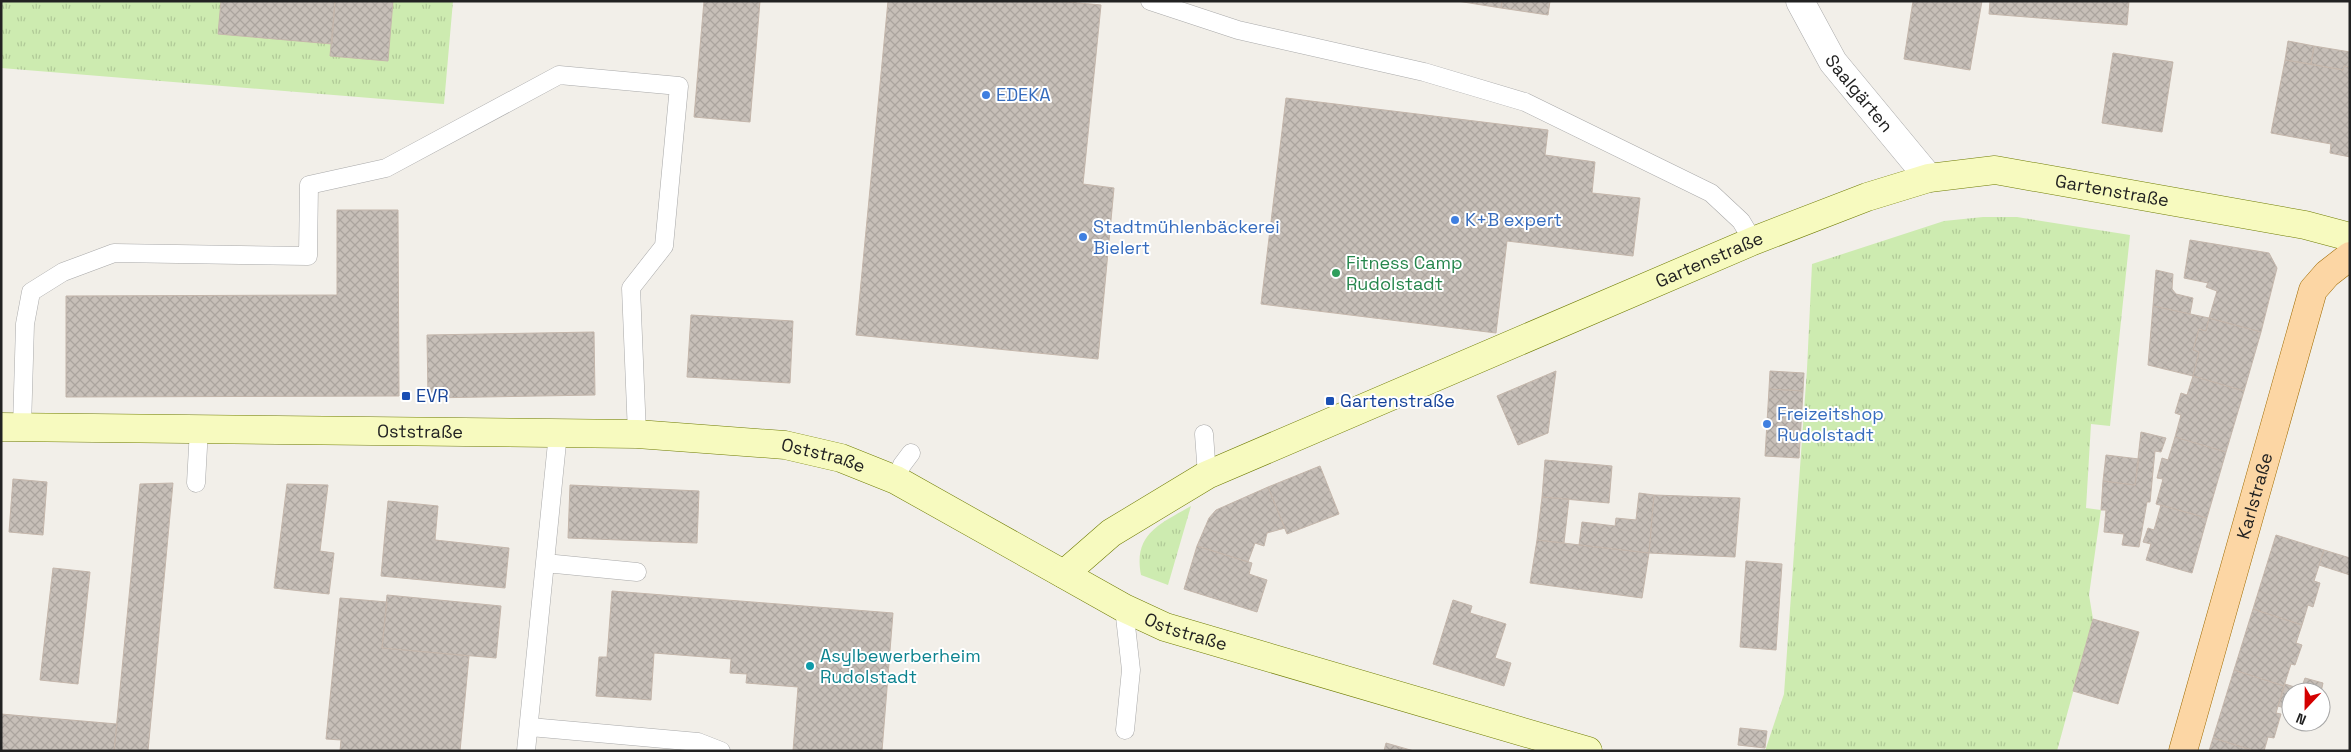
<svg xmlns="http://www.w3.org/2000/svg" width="2351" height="752" font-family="'Space Grotesk',sans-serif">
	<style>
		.grass { fill: url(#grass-tufts) }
		.building { fill: url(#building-cross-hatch); stroke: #c4b6ab }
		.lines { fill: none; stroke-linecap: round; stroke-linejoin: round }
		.lane-casing { stroke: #a9a9a9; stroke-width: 19 }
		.street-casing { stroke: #a9a9a9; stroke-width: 29 }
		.secondary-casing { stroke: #707d05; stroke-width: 29 }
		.primary-casing { stroke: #a06b00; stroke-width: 29 }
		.lane { stroke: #fff; stroke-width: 18 }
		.street { stroke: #fff; stroke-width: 28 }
		.secondary { stroke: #f7fabf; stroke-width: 28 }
		.primary { stroke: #fcd6a4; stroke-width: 28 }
		.shop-dot { fill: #3f7fe0; stroke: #fff; stroke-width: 2 }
		.leisure-dot { fill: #2e9e5b; stroke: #fff; stroke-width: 2 }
		.transit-dot { fill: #1a4fb4; stroke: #fff; stroke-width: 2 }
		.culture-dot { fill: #0f9aa8; stroke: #fff; stroke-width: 2 }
		.labels { text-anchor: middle; stroke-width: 4; stroke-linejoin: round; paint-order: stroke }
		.street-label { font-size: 18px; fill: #222; stroke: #fff }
		.shop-label { font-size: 18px; fill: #366cbe; stroke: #fff; text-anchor: start }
		.leisure-label { font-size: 18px; fill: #27864d; stroke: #fff; text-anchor: start }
		.transit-label { font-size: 18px; fill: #164399; stroke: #fff; text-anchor: start }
		.culture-label { font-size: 18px; fill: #0d838f; stroke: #fff; text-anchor: start }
	</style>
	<defs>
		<pattern id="grass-tufts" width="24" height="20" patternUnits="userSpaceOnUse" patternTransform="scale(1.25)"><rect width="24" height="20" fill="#cdebb0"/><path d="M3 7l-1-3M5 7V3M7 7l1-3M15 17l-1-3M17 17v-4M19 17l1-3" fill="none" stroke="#b0c997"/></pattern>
		<pattern id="building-cross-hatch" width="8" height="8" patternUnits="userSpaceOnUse" patternTransform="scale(1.25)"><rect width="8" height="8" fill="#c7bfb8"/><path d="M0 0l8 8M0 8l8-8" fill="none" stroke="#aba49e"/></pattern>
	</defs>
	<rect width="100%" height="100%" fill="#f2efe9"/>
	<path class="grass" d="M 1,1 L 453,1 L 444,104 L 1,68 Z
		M 1983,217 L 2017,217 L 2130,235 L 2110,426 L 2091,424 L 2086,508 L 2101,510 L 2089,595 L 2093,619 L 2057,751 L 1765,751 L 1784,694 L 1807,369 L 1812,264 L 1944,221 Z
		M 1191,506 L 1168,585 L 1141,575 C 1133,534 1160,524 1191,506 Z"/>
	<path class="building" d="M 221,1 L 335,1 L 332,44 L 218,34 Z
		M 335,1 L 393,1 L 388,61 L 330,56 Z
		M 704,1 L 760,1 L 750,122 L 694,117 Z
		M 888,1 L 1057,1 L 1101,5 L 1083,184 L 1114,188 L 1098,359 L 856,335 Z
		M 1457,1 L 1502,1 L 1501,8 Z
		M 1502,1 L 1550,1 L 1548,15 L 1501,8 Z
		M 1913,1 L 1982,1 L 1970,70 L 1904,59 Z
		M 1990,1 L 2129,1 L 2127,25 L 1989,14 Z
		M 2288,41 L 2314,46 L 2311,64 L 2285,60 Z
		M 2314,46 L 2350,52 L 2350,67 L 2344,66 L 2343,70 L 2311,64 Z
		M 2113,53 L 2173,62 L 2162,132 L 2102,123 Z
		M 2285,60 L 2343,70 L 2344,66 L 2350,67 L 2350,157 L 2330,153 L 2331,144 L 2271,133 Z
		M 1286,98 L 1548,130 L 1545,155 L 1595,162 L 1592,193 L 1640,198 L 1633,256 L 1507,241 L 1496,333 L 1261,304 Z
		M 337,210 L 398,210 L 399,396 L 66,397 L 66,296 L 337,295 Z
		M 2190,240 L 2269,253 L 2277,268 L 2261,332 L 2209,318 L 2217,291 L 2206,287 L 2208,283 L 2184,278 Z
		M 2156,270 L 2173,274 L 2172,289 L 2176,294 L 2193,298 L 2190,314 L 2153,306 Z
		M 2153,306 L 2209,318 L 2206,331 L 2199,329 L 2193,350 L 2199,352 L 2193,376 L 2148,365 Z
		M 691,315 L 793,321 L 790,383 L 687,377 Z
		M 2209,318 L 2261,332 L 2244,391 L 2193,376 L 2199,352 L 2193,350 L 2199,329 L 2206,331 Z
		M 594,332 L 595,395 L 428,398 L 427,335 Z
		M 1556,371 L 1548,433 L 1518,445 L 1497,396 Z
		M 1770,371 L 1804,373 L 1803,391 L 1769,389 Z
		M 2193,376 L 2244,391 L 2226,452 L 2175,437 L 2181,415 L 2175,413 L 2181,393 L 2187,395 Z
		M 1769,389 L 1803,391 L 1799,458 L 1765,456 Z
		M 2141,432 L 2166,438 L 2161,452 L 2155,451 L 2150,502 L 2147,502 L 2139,547 L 2122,545 L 2124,534 L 2104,532 L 2106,510 L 2101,510 L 2103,481 L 2135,485 Z
		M 2175,437 L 2226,452 L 2207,518 L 2156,504 L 2163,479 L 2157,478 L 2162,458 L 2168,460 Z
		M 2106,455 L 2139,459 L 2135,485 L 2103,481 Z
		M 1545,460 L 1612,466 L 1609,503 L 1542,497 Z
		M 1320,466 L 1339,514 L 1287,534 L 1268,487 Z
		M 13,479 L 47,482 L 43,535 L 9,532 Z
		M 173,483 L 148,751 L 114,751 L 140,484 Z
		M 287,484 L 328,485 L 320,551 L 334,553 L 329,594 L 274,588 Z
		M 570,485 L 699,491 L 697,543 L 568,538 Z
		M 1268,487 L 1285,528 L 1267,533 L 1264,546 L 1255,543 L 1248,562 L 1197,546 L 1209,518 L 1216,510 Z
		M 1639,493 L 1654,495 L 1649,553 L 1579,545 L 1582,522 L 1615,526 L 1616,518 L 1636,520 Z
		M 1654,495 L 1740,498 L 1735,557 L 1649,553 Z
		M 1542,497 L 1569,499 L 1564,543 L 1537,540 Z
		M 388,501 L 438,506 L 435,540 L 509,548 L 505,588 L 381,576 Z
		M 2161,505 L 2207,518 L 2192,573 L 2146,560 L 2151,544 L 2143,542 L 2148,528 L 2154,530 Z
		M 2276,535 L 2324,550 L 2314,581 L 2320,583 L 2313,607 L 2308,605 L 2302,625 L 2253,609 Z
		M 1537,540 L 1649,553 L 1642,598 L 1530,583 Z
		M 1197,546 L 1252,563 L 1249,574 L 1267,580 L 1257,612 L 1184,589 Z
		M 2324,550 L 2350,558 L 2350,575 L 2319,565 Z
		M 1746,561 L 1782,564 L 1776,650 L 1740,647 Z
		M 53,568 L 90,572 L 78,684 L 40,680 Z
		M 612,591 L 893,613 L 882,751 L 793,751 L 798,687 L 746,683 L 747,674 L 730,673 L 731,659 L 654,653 L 651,700 L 596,696 L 599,657 L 607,657 Z
		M 387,595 L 501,606 L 496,658 L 382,648 Z
		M 340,598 L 387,602 L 382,648 L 469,656 L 460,751 L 340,751 L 341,740 L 326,739 Z
		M 1453,600 L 1472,606 L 1470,613 L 1506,624 L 1495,658 L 1511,663 L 1504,686 L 1433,664 Z
		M 2253,609 L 2302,625 L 2296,643 L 2302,645 L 2295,665 L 2291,664 L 2284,686 L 2234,670 Z
		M 2093,619 L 2139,632 L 2118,704 L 2073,691 Z
		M 2234,670 L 2284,686 L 2276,713 L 2281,714 L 2274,738 L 2268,737 L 2264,751 L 2255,751 L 2213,738 Z
		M 2305,678 L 2323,683 L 2321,692 L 2301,689 Z
		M 2285,684 L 2301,689 L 2311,692 L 2291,692 L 2291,710 L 2278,706 Z
		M 1,714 L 117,724 L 114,751 L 1,751 Z
		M 1740,728 L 1767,731 L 1765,748 L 1738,745 Z
		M 2213,738 L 2255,751 L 2209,751 Z
		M 1386,743 L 1414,751 L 1384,751 Z"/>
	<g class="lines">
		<g class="lane-casing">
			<path id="lane" d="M 1150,1 L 1238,30 L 1424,72 L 1525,102 L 1711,193 L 1741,221 L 1753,241
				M 22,427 L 25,324 L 31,292 L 63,272 L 114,253 L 308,256 L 309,185 L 386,168 L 559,75 L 679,86 L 664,246 L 631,288 L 637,434
				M 1204,434 L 1207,475
				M 896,480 L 902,465 L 911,453
				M 196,483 L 199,429
				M 545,563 L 637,572
				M 1124,608 L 1131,670 L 1125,730
				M 530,727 L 698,742 L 721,751
				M 526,751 L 558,433"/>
		</g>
		<g class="street-casing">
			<g id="street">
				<path id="s1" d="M 1800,1 L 1833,62 L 1929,178"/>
			</g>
		</g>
		<g class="secondary-casing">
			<g id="secondary">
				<path id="s2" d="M 1,427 L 637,434 L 785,445 L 841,458 L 896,480 L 1124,608 L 1165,627 L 1588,751"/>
				<path id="s3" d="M 1064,574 L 1111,533 L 1207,475 L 1753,241 L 1867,197 L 1929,178 L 1995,170 L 2305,225 L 2350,237"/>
			</g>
		</g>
		<g class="primary-casing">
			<g id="primary">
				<path id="s4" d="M 2183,751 L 2313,290 L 2327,274 L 2350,256"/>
			</g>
		</g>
		<use href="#lane" class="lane"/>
		<use href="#street" class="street"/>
		<use href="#secondary" class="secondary"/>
		<use href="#primary" class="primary"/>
	</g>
	<g class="shop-dot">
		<circle cx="986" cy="95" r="5"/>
		<circle cx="1455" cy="220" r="5"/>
		<circle cx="1083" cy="237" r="5"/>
		<circle cx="1767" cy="424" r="5"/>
	</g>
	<circle class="leisure-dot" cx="1336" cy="273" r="5"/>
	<g class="transit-dot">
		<rect x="401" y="391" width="10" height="10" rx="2.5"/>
		<rect x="1325" y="396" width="10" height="10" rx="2.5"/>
	</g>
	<circle class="culture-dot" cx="810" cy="666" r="5"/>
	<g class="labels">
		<g class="street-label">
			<text dy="6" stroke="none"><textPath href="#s1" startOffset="110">Saalgärten</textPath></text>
			<text dy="6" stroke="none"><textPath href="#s3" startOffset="1141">Gartenstraße</textPath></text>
			<text dy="6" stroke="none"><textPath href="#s3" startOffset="721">Gartenstraße</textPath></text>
			<text dy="6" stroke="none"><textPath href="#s2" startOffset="419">Oststraße</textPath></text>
			<text dy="6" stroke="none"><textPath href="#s2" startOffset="824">Oststraße</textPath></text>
			<text dy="6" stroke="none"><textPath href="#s4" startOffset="265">Karlstraße</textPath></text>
			<text dy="6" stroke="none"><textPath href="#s2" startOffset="1229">Oststraße</textPath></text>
		</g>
		<g class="shop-label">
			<text x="996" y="101">EDEKA</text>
			<text x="1465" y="226">K+B expert</text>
			<text x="1093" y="233">Stadtmühlenbäckerei<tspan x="1093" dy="21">Bielert</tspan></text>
			<text x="1777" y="420">Freizeitshop<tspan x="1777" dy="21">Rudolstadt</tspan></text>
		</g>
		<g class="leisure-label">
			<text x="1346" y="269">Fitness Camp<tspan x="1346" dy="21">Rudolstadt</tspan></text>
		</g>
		<g class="transit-label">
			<text x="416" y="402">EVR</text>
			<text x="1340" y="407">Gartenstraße</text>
		</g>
		<g class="culture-label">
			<text x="820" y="662">Asylbewerberheim<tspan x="820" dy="21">Rudolstadt</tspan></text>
		</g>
	</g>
	<rect width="2351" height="752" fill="none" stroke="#222222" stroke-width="5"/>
	<g transform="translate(2306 707) rotate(202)"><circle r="24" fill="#ffffff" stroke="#a7a7a7"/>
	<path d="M0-4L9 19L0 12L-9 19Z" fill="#d40000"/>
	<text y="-8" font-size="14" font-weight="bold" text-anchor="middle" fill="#222222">N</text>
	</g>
</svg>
